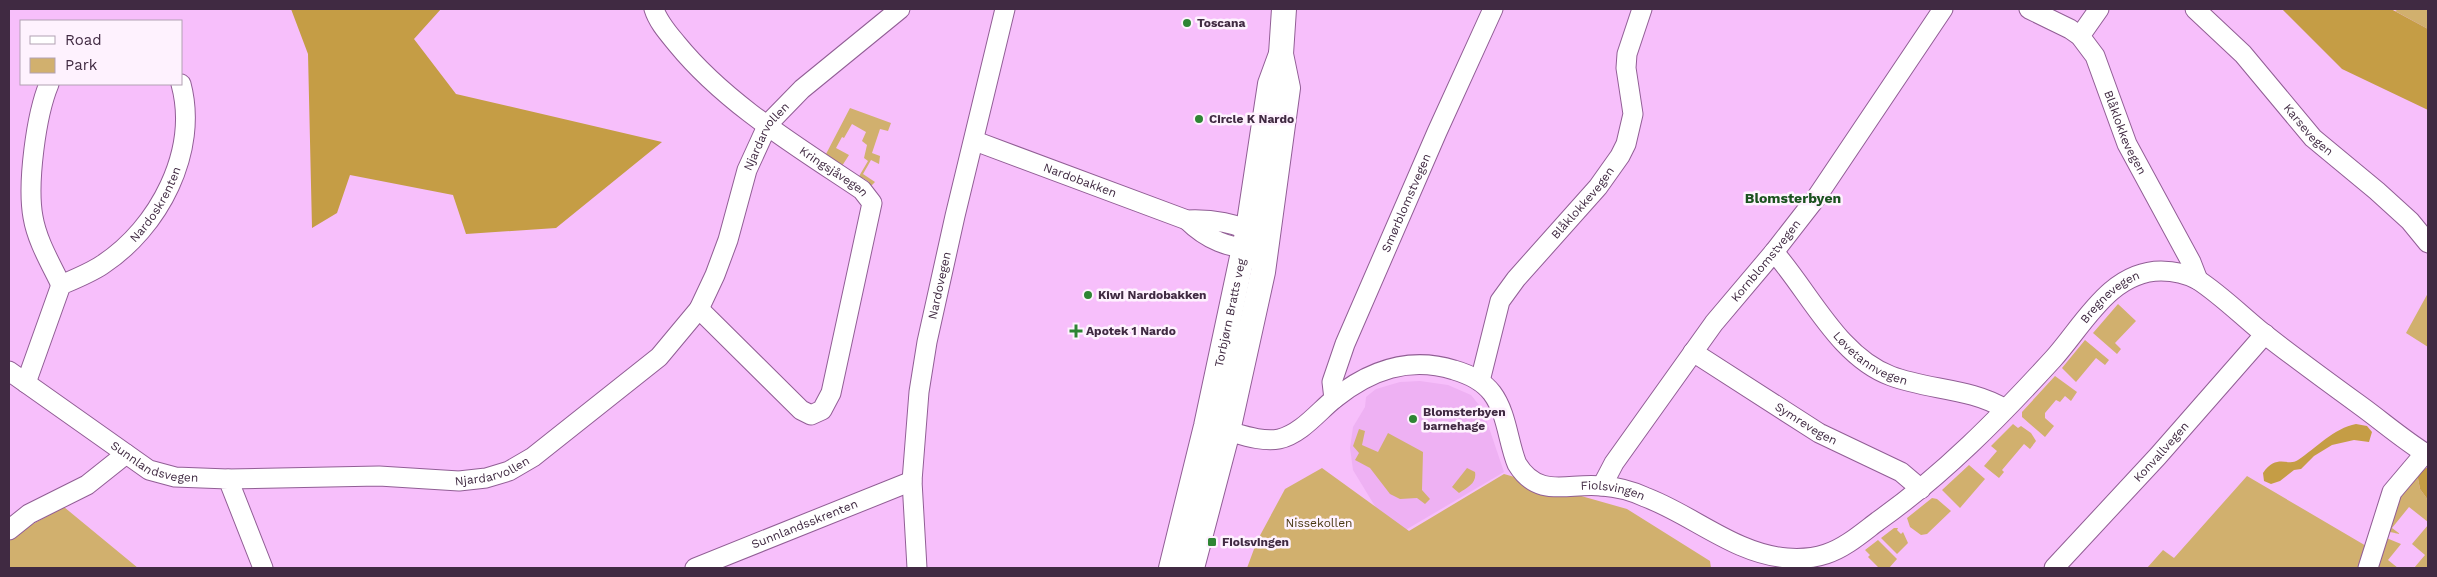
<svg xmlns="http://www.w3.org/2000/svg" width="2437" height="577" font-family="'Work Sans',sans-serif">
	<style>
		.built { fill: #eeb1f3 }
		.green { fill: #d1b06e }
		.forest { fill: #c59d45 }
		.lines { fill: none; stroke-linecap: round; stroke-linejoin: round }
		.minor-casing { stroke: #915e95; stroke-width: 21 }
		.major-casing { stroke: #915e95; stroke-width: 26 }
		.minor { stroke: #fff; stroke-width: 19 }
		.major { stroke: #fff; stroke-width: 24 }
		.poi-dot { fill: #2e8534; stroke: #fef2fe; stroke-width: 2 }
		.labels { text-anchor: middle; stroke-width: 5; stroke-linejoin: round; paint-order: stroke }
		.poi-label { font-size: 12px; font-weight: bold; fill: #402a42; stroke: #fef2fe; text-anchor: start }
		.street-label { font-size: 12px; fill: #402a42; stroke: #fef2fe }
		.park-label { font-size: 12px; fill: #493813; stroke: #fef2fe }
		.neighbourhood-label { font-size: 14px; font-weight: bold; fill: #1b521f; stroke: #fef2fe }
	</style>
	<rect width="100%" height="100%" fill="#f7bffb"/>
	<path class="built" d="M 1420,381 L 1448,385 L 1471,395 L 1483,410 L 1504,472 L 1397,535 L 1387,526 L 1353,470 L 1350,448 L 1353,427 L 1365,407 L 1366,397 L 1376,389 L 1400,382 Z"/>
	<path class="green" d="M 2399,9 L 2428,9 L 2428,29 L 2395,11 Z
		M 850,108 L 891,123 L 888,131 L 880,129 L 872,153 L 880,156 L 879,164 L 871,160 L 863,174 L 875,182 L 869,188 L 866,187 L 869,182 L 863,178 L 861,181 L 858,178 L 868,161 L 864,158 L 867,145 L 862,141 L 866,132 L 852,124 L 844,138 L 842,137 L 836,148 L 849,155 L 842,166 L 826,154 Z
		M 2428,293 L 2428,347 L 2406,333 Z
		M 2118,304 L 2136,321 L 2115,343 L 2121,349 L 2117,354 L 2093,333 Z
		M 2085,340 L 2109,360 L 2105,365 L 2096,358 L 2076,382 L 2062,368 Z
		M 2055,376 L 2077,392 L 2071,401 L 2065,396 L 2060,402 L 2056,400 L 2045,413 L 2045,418 L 2054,426 L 2045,437 L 2022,417 L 2022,412 Z
		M 2013,424 L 2018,428 L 2021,426 L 2031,433 L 2036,441 L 2030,449 L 2024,444 L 2002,470 L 2004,472 L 1999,478 L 1984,466 L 1997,451 L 1991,446 Z
		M 1359,429 L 1365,431 L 1362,445 L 1378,452 L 1388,433 L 1423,452 L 1422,490 L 1430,499 L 1425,504 L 1417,498 L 1400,499 L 1390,494 L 1370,468 L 1355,460 L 1359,453 L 1353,446 Z
		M 1969,465 L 1985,479 L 1960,508 L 1942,490 Z
		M 1322,468 L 1409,531 L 1504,474 L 1627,509 L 1710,561 L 1711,568 L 1247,568 L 1257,541 L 1285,489 Z
		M 1467,468 L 1475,472 C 1477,483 1468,487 1459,493 L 1452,487 Z
		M 2417,473 L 2420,489 L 2428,500 L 2428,522 L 2409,507 L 2392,528 L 2400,534 L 2385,531 L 2391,504 Z
		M 2247,476 L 2373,550 L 2368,568 L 2147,568 L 2163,550 L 2174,558 Z
		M 1932,498 L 1937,499 L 1951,511 L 1927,534 L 1921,535 L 1910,527 L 1907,518 Z
		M 64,507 L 138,568 L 9,567 L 9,541 L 31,525 Z
		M 2428,525 L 2428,568 L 2414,568 L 2425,555 L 2412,544 Z
		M 1894,528 L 1898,528 L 1897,530 L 1901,534 L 1903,532 L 1908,543 L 1897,554 L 1881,538 Z
		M 2384,537 L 2401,544 L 2388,560 L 2398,568 L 2374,568 Z
		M 1878,540 L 1897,559 L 1889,568 L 1879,568 L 1868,557 L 1870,555 L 1865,550 Z"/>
	<path class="forest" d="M 291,9 L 441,9 L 414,39 L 456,94 L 662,142 L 556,228 L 466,234 L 453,195 L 350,175 L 337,213 L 312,228 L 308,54 Z
		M 2282,9 L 2391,9 L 2428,29 L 2428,110 L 2342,69 Z
		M 2356,424 L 2367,426 L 2372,432 L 2369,442 L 2354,440 L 2332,445 L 2314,456 L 2301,469 L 2294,470 L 2280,481 L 2271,484 L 2264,481 L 2263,473 C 2277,453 2288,467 2298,460 C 2316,448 2334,428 2356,424 Z
		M 2428,467 L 2428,500 L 2420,489 L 2417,473 Z"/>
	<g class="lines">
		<g class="minor-casing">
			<g id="minor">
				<path id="s1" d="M 654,9 C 658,22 668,33 677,44 C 726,104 798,147 862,190 L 872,203 L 831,393 L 822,410 L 811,415 L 801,410 L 699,309"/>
				<path id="s2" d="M 2029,9 L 2070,29 L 2080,36 L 2095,56 L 2127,144 L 2191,262 L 2198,280"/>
				<path id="s3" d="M 2195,9 L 2243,54 L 2313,138 L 2377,191 L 2410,221 L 2428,243"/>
				<path d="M 2080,36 L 2099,9"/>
				<path d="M 49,84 C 36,115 27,184 33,217 C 37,241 51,264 61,285"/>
				<path id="s4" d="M 975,141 L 1187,220 C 1209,219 1240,222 1258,237"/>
				<path d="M 1187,220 C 1205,238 1231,251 1257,247"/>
				<path id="s5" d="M 1774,252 C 1810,293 1839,357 1891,376 C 1928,390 1971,388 2005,409"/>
				<path id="s6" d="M 1693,352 L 1819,433 L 1901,472 L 1921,489"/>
				<path id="s7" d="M 9,371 L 149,470 L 175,477 L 228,479 L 263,568"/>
				<path id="s8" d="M 1480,381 L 1500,301 L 1516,279 L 1598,187 L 1620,156 L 1626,144 L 1633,114 L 1626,68 L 1627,54 L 1642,9"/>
				<path id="s9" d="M 26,383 L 61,285 C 75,279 90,273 102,265 C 159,228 199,151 181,84"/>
				<path id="s10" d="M 1334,399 L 1332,382 L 1345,344 L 1437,132 L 1493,9"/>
				<path id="s11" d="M 1216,428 C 1235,432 1260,443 1279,439 C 1301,434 1318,412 1334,399 C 1370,370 1409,356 1454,370 C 1468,374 1482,380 1492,393 C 1507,413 1508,442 1517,464 C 1539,500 1569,482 1602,486 C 1617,487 1632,491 1645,497 C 1693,515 1735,554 1787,558 C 1800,559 1814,558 1826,554 C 1845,548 1862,533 1878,521 C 1943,475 1999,418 2053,359 C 2083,326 2110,271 2161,271 C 2173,271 2187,274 2198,280 C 2221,295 2242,316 2263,333 C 2295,358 2328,382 2361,406 C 2383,422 2405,441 2428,455"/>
				<path id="s12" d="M 228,479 L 379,476 L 459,481 L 486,478 L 509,471 L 533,457 L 659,357 L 699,309 L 715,275 L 728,240 L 747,170 L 768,124 L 802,89 L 900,9"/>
				<path id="s13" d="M 1602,486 L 1614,463 L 1714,323 L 1774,252 L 1816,198 L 1943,9"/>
				<path d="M 9,530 L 29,514 L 87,485 L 126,454"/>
				<path id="s14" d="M 695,568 L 912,481"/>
				<path id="s15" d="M 917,568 L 912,481 L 919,392 L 927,342 L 955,216 L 1005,9"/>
				<path id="s16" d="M 2054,568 L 2158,456 L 2265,334"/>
				<path d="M 2368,568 L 2392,492 L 2425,453"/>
			</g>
		</g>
		<g class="major-casing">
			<g id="major">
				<path id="s17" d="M 1171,568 L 1206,426 L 1248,229 L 1270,84 L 1281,54"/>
				<path d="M 1192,568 L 1228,431 L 1263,272 L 1288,88 L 1281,54 L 1284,9"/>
			</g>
		</g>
		<use href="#minor" class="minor"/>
		<use href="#major" class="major"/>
	</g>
	<g class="poi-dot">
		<circle cx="1187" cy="23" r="5"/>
		<circle cx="1199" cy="119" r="5"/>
		<circle cx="1088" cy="295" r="5"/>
		<path d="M1073.5 323.5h5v5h5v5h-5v5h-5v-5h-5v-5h5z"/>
		<circle cx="1413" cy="419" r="5"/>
		<rect x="1207" y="537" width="10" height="10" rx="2.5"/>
	</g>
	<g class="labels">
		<g class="poi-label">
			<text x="1197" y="27">Toscana</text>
			<text x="1209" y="123">Circle K Nardo</text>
			<text x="1098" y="299">Kiwi Nardobakken</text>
			<text x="1086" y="335">Apotek 1 Nardo</text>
			<text x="1423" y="416">Blomsterbyen<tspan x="1423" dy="14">barnehage</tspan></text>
			<text x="1222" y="546">Fiolsvingen</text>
		</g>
		<g class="street-label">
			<text dy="4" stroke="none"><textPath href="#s3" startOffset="166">Karsevegen</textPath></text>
			<text dy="4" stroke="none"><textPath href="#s2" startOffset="165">Blåklokkevegen</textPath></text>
			<text dy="4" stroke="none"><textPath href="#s12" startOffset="720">Njardarvollen</textPath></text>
			<text dy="4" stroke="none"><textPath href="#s1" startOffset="245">Kringsjåvegen</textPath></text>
			<text dy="4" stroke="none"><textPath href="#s4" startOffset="112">Nardobakken</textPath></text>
			<text dy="4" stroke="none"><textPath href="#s9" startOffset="232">Nardoskrenten</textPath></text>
			<text dy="4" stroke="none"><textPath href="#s10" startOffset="211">Smørblomstvegen</textPath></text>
			<text dy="4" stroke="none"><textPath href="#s8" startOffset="211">Blåklokkevegen</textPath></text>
			<text dy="4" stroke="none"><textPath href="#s13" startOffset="279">Kornblomstvegen</textPath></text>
			<text dy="4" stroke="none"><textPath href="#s15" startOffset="285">Nardovegen</textPath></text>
			<text dy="4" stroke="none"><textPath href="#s11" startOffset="1102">Bregnevegen</textPath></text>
			<text dy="4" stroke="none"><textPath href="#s17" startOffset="262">Torbjørn Bratts veg</textPath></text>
			<text dy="4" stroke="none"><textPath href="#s5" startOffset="146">Løvetannvegen</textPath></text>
			<text dy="4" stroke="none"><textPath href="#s6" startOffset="134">Symrevegen</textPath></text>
			<text dy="4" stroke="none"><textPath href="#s16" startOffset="158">Konvallvegen</textPath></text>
			<text dy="4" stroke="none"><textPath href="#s7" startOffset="174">Sunnlandsvegen</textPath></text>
			<text dy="4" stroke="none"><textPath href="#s12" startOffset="266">Njardarvollen</textPath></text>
			<text dy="4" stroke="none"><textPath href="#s11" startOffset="488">Fiolsvingen</textPath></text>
			<text dy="4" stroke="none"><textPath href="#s14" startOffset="118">Sunnlandsskrenten</textPath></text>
		</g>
		<g class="park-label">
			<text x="1319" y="527">Nissekollen</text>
		</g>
		<g class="neighbourhood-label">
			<text x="1793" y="203">Blomsterbyen</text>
		</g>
	</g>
	<rect width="2437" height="577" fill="none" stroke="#402a42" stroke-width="20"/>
	<rect x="20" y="20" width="162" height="65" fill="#fef2fe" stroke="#b2a2b3"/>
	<rect x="30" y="36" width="25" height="8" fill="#ffffff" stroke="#b2a2b3"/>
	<text x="65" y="45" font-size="15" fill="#402a42">Road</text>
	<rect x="30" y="58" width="25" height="15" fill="#d1b06e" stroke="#b2a2b3"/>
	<text x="65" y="70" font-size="15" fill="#402a42">Park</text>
</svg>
